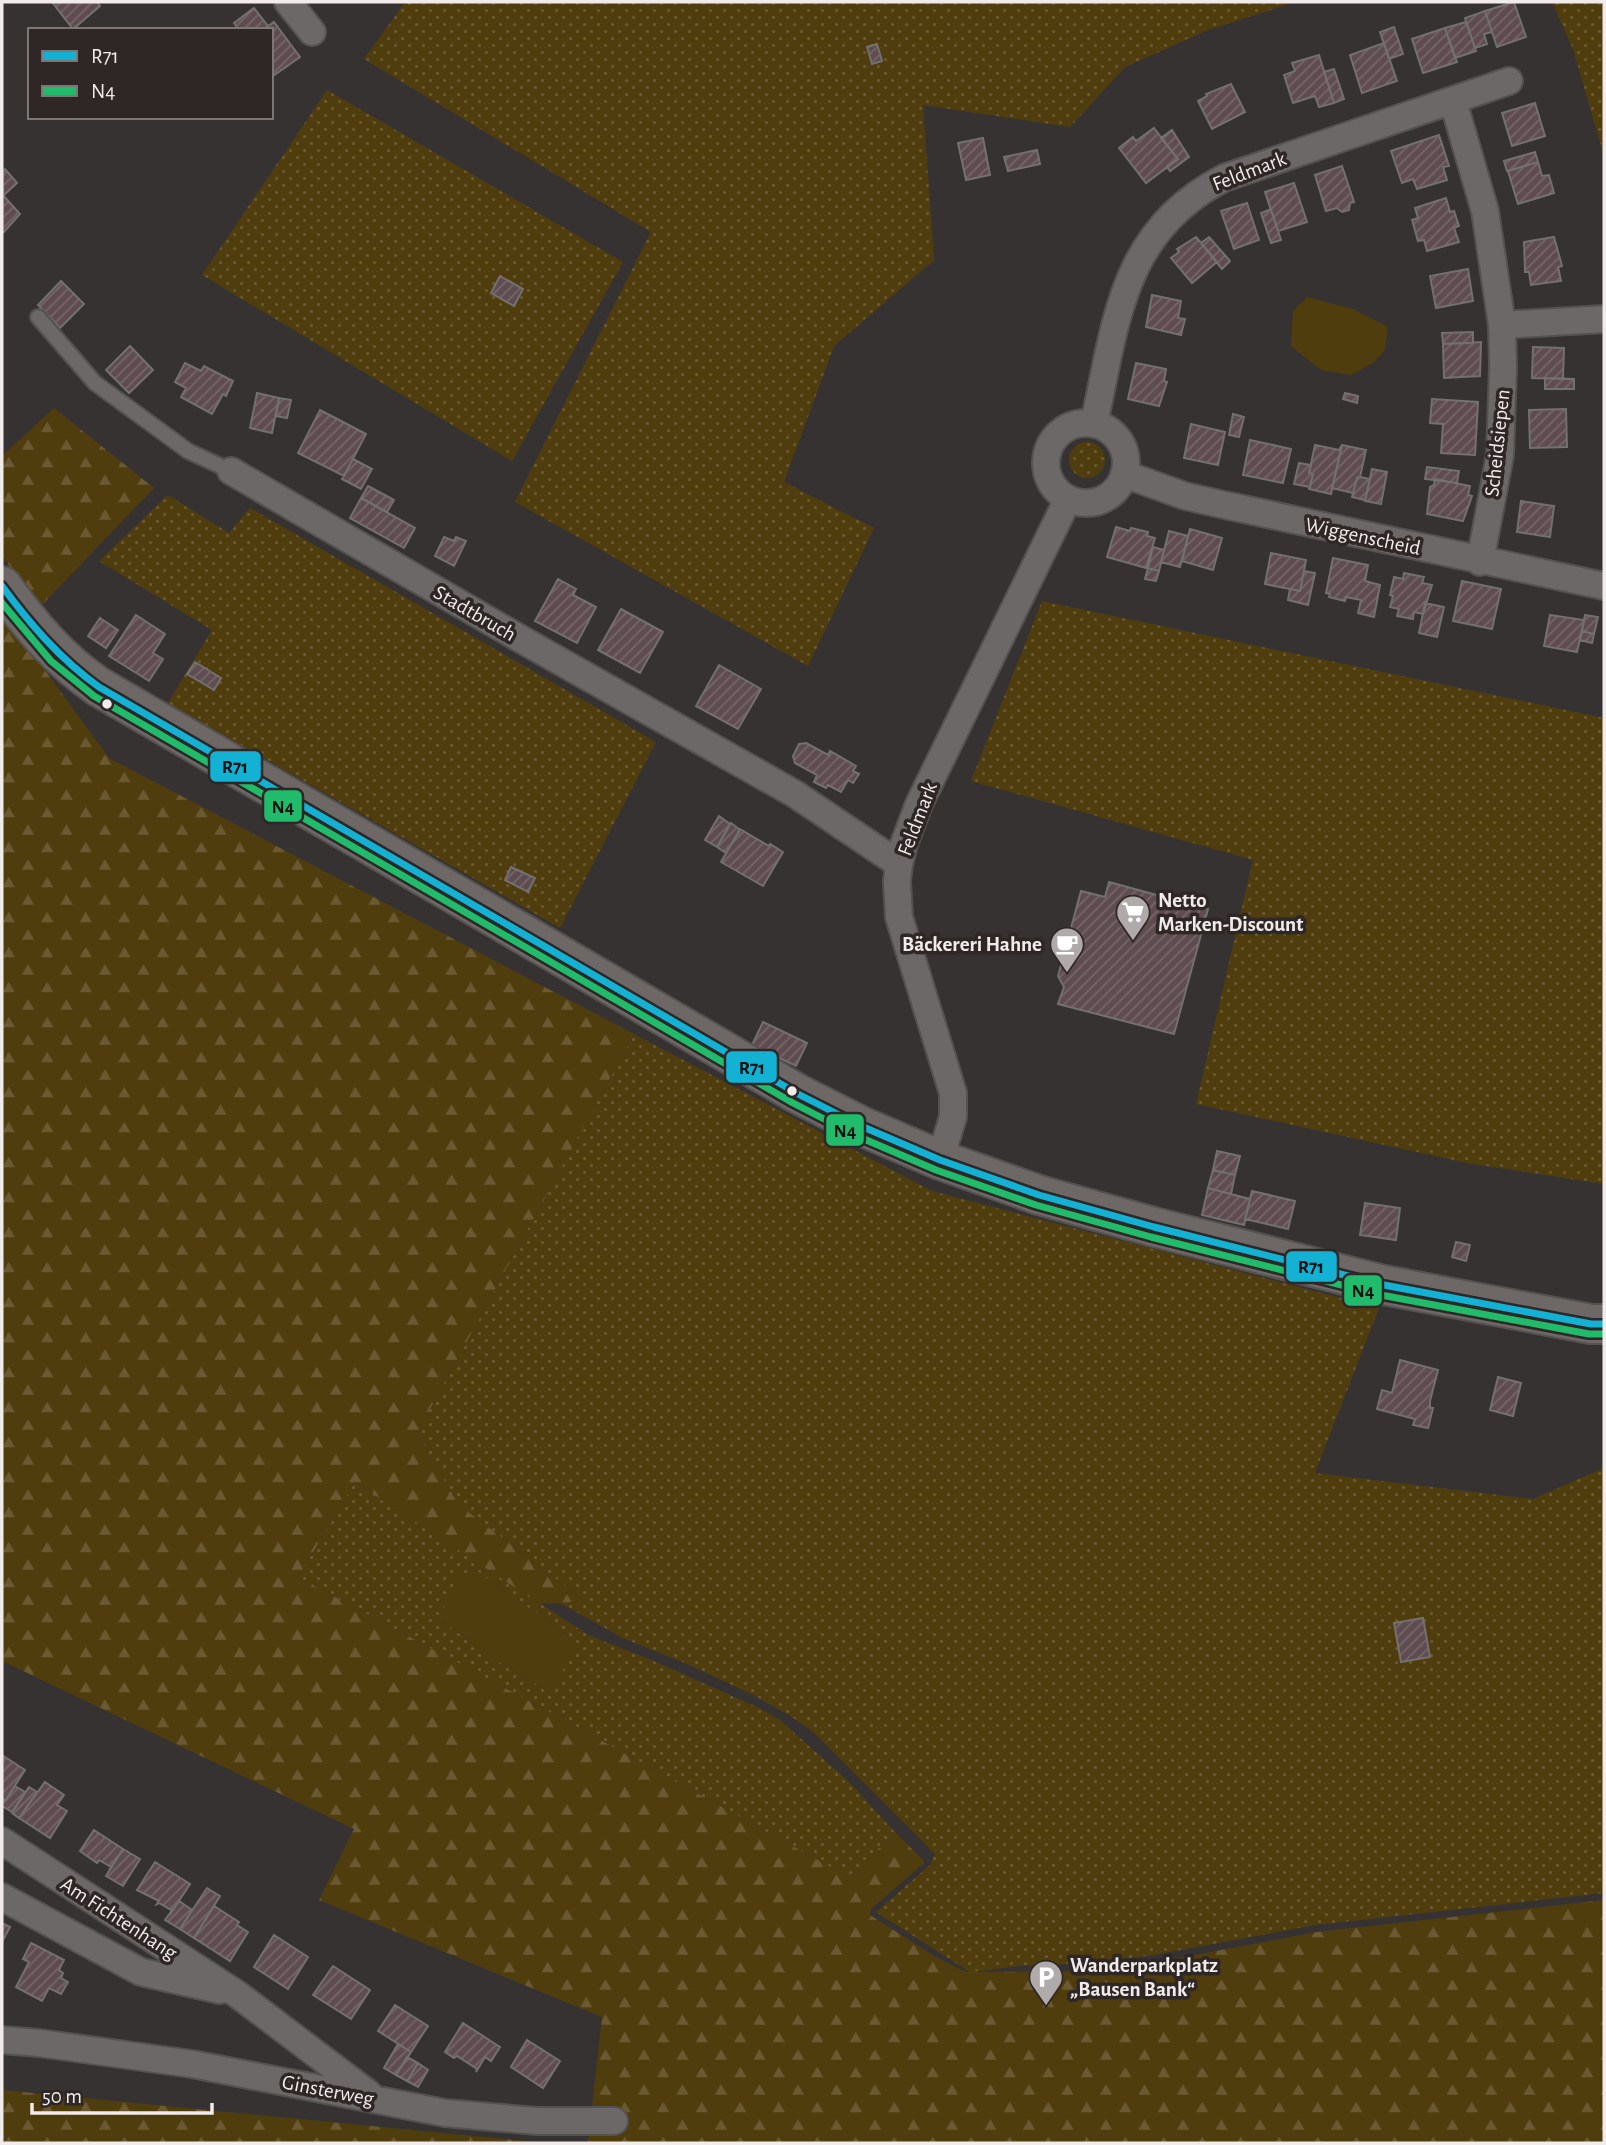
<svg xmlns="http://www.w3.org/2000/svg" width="1606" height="2145" font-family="'Alegreya Sans',sans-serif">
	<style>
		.grass { fill: url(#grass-dots); fill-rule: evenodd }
		.forest { fill: url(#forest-firs) }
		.park { fill: #503d0e }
		.building { fill: url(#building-hatch); stroke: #737070; stroke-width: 2 }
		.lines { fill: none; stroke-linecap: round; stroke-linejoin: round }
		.lane-casing { stroke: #545151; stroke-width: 18 }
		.street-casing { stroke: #545151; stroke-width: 30 }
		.secondary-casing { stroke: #545151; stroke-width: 42 }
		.lane { stroke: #6b6867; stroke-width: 14 }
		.street { stroke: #6b6867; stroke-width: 26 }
		.secondary { stroke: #6d6865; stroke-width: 38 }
		.bus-1-casing { stroke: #2e2726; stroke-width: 12 }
		.bus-2-casing { stroke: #2e2726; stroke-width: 12 }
		.bus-1 { stroke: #13b2d5; stroke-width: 7 }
		.bus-2 { stroke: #20bc6c; stroke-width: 7 }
		.bus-dot { fill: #f1eceb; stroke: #2e2726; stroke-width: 2.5 }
		.labels { text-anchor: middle; stroke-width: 7; stroke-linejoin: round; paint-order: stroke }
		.street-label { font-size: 21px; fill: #f1eceb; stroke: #2e2726 }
		.poi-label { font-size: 21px; font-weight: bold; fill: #f1eceb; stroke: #2e2726; text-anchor: start }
		.line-badge { stroke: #2e2726; stroke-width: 2.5 }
		.pale-badge-label { font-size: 19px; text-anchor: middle; font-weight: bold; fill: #111 }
	</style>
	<defs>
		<pattern id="grass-dots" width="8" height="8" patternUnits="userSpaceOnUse" patternTransform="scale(1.75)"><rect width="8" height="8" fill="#503d0e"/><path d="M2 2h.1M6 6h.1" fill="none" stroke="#6a5931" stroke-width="1.8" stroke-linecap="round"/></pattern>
		<pattern id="forest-firs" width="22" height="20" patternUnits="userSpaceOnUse" patternTransform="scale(1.75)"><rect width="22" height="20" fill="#503d0e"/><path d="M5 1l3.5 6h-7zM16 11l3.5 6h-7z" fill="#6a5931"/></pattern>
		<pattern id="building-hatch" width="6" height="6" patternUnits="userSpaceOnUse" patternTransform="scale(1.75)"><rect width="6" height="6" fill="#5e4c50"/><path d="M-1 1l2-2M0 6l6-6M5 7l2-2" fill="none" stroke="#766669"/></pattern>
	</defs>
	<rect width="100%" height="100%" fill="#363232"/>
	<path class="grass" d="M 405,2 L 1295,2 L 1208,30 L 1125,67 L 1070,127 L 923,105 L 934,260 L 834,346 L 784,482 L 874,528 L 808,666 L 515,502 L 651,232 L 364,59 Z
		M 1552,2 L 1604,2 L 1604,156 L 1573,49 Z
		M 327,90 L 623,262 L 512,461 L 202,275 Z
		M1069 460a18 18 0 1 1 36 0a18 18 0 1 1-36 0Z
		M 168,495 L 229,533 L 250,508 L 656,742 L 560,928 L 168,703 L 212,630 L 99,561 Z
		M 1042,601 L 1604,718 L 1604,1184 L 1467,1163 L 1196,1104 L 1253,860 L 971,781 Z
		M 634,1034 L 932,1191 L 1379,1308 L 1315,1473 L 1533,1499 L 1604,1468 L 1604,1893 L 1315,1925 L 1154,1955 L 1088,1963 L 1020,1966 L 970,1972 L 876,1912 L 930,1865 L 935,1854 L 812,1731 L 789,1715 L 755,1696 L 692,1666 L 625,1639 L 558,1602 L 584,1600 L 458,1504 L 417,1433 Z
		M 355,1482 L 588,1635 L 649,1659 L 757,1707 L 780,1720 L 850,1783 L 894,1831 L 852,1879 L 548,1711 L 298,1577 ZM 475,1570 L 566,1634 L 575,1644 L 549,1692 L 502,1664 L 442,1621 Z"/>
	<path class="forest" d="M 54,408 L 154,488 L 38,609 L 2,555 L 2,456 Z
		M 2,611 L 109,758 L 634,1034 L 417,1433 L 458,1504 L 585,1601 L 540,1604 L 355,1482 L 298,1577 L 548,1711 L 852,1879 L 894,1831 L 925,1862 L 871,1909 L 870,1915 L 934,1956 L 966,1972 L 1109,1971 L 1317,1932 L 1604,1900 L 1604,2143 L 588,2143 L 602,2017 L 319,1900 L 354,1829 L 2,1661 Z
		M 2,2090 L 546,2143 L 2,2143 Z"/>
	<path class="park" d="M 1307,297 L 1353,309 L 1388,327 L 1385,350 L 1373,363 L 1351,375 L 1321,370 L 1291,346 L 1293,311 Z
		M 475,1570 L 566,1634 L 575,1644 L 574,1652 L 549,1692 L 502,1664 L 442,1621 L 444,1604 L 458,1577 Z"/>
	<path class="building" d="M 52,2 L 97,2 L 100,6 L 73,29 Z
		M 1514,2 L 1526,37 L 1497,47 L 1485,11 Z
		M 254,8 L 268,26 L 263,30 L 239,30 L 234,23 Z
		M 1485,11 L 1492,32 L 1484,34 L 1487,44 L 1475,48 L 1465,18 Z
		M 274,22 L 300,57 L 273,76 L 271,74 L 271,30 L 263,30 Z
		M 1466,22 L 1476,51 L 1455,58 L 1445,28 Z
		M 1394,27 L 1403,54 L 1389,59 L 1380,32 Z
		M 1445,28 L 1457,62 L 1423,73 L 1412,39 Z
		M 1384,43 L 1397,81 L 1362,93 L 1350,55 Z
		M 877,44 L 882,61 L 872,64 L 867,47 Z
		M 1319,55 L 1334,103 L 1319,107 L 1315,96 L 1293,103 L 1284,75 L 1295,71 L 1292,63 Z
		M 1334,69 L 1344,99 L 1334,103 L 1324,72 Z
		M 1231,84 L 1245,112 L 1212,129 L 1198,101 L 1207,96 L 1206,94 Z
		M 1535,103 L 1545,136 L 1512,146 L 1502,113 Z
		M 1154,128 L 1178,159 L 1146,183 L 1119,148 L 1133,137 L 1136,141 Z
		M 1172,130 L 1189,157 L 1170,171 L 1167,167 L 1178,159 L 1161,138 Z
		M 1439,135 L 1449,166 L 1443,167 L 1447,180 L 1417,189 L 1413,179 L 1402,183 L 1391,151 Z
		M 983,138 L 990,175 L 966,180 L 958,143 Z
		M 1037,150 L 1040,164 L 1008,171 L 1004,157 Z
		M 1535,152 L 1538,162 L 1507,171 L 1504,161 Z
		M 1538,162 L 1542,176 L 1549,175 L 1554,193 L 1518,204 L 1508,171 Z
		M 1342,166 L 1354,202 L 1350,203 L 1349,210 L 1342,212 L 1337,208 L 1326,211 L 1315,175 Z
		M 5,169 L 17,183 L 3,196 L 2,173 Z
		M 1294,183 L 1307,222 L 1278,231 L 1265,192 Z
		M 2,194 L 20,214 L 4,232 L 2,232 Z
		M 1446,198 L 1450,212 L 1454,211 L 1459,226 L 1454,228 L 1459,242 L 1427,251 L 1424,240 L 1418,241 L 1412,220 L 1418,218 L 1415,208 Z
		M 1247,203 L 1259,240 L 1234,249 L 1221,211 Z
		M 1271,209 L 1281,240 L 1271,243 L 1261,213 Z
		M 1196,237 L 1217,262 L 1192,283 L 1171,258 L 1179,252 L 1177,249 Z
		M 1209,237 L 1230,261 L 1222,269 L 1201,243 Z
		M 1554,237 L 1562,266 L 1558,267 L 1561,281 L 1531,285 L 1529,272 L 1525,272 L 1524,242 Z
		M 1468,269 L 1473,301 L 1436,308 L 1430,276 Z
		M 500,276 L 523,289 L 514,306 L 491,293 Z
		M 61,281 L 84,304 L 60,328 L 38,305 Z
		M 1152,295 L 1181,301 L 1178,318 L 1185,319 L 1181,335 L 1146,327 Z
		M 1473,332 L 1473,343 L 1443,344 L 1442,333 Z
		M 1481,342 L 1480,376 L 1444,378 L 1443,344 Z
		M 130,346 L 153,370 L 129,393 L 106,370 Z
		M 1533,347 L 1564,348 L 1563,379 L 1532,378 Z
		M 185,363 L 201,371 L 204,366 L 233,381 L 226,396 L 223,394 L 212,414 L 181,397 L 186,388 L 175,382 Z
		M 1136,363 L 1166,369 L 1164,381 L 1167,382 L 1159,406 L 1128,399 Z
		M 1545,378 L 1574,379 L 1574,389 L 1545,389 Z
		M 257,393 L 279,398 L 272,433 L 250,428 Z
		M 1345,393 L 1358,396 L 1357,403 L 1343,399 Z
		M 279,398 L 291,400 L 287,418 L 276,416 Z
		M 1432,399 L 1478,402 L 1475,455 L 1441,453 L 1443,424 L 1430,423 Z
		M 1566,409 L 1567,447 L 1530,448 L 1529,410 Z
		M 320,410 L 366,434 L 344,476 L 298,453 Z
		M 1233,414 L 1244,417 L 1239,437 L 1229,435 Z
		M 1191,424 L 1225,432 L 1218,465 L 1184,458 Z
		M 1250,440 L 1291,449 L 1283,483 L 1243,475 Z
		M 1315,445 L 1339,450 L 1342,445 L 1331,494 L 1309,489 L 1313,474 L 1309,473 Z
		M 1342,445 L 1366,450 L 1360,477 L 1357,478 L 1353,493 L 1332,488 Z
		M 353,459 L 372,469 L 361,489 L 342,479 Z
		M 1299,463 L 1311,465 L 1309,473 L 1313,474 L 1310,487 L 1294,484 Z
		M 1427,467 L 1459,471 L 1457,483 L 1425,479 Z
		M 1372,469 L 1387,472 L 1381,504 L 1365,501 Z
		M 1360,477 L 1370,479 L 1365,500 L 1352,497 L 1357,478 Z
		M 1435,479 L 1470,486 L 1468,495 L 1472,496 L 1463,521 L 1427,514 L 1430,487 L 1434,485 Z
		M 368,486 L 394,500 L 387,512 L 361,498 Z
		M 361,498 L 415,528 L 404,548 L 350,518 Z
		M 1521,501 L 1554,506 L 1550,537 L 1517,532 Z
		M 1116,527 L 1130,531 L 1131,528 L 1148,532 L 1147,536 L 1155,538 L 1146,568 L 1107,557 Z
		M 1190,529 L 1222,538 L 1213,570 L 1182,561 Z
		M 1169,531 L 1188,536 L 1180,567 L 1161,562 Z
		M 444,537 L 454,541 L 456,537 L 466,541 L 454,566 L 435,556 Z
		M 1153,547 L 1164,550 L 1159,571 L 1148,568 Z
		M 1271,553 L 1306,560 L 1300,591 L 1265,584 Z
		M 1333,558 L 1368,565 L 1365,581 L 1380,585 L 1374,617 L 1358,613 L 1361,600 L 1346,597 L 1345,601 L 1329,597 L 1330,594 L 1326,593 Z
		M 1148,568 L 1159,571 L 1156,581 L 1145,579 Z
		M 1304,571 L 1315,573 L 1308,605 L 1288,600 L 1290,589 L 1300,591 Z
		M 1404,573 L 1424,577 L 1422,583 L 1432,585 L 1423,614 L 1414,612 L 1413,619 L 1397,616 L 1399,609 L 1390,607 L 1393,596 L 1390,595 L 1394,577 L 1403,579 Z
		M 558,579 L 576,589 L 573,595 L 596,607 L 577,643 L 535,621 Z
		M 1462,581 L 1501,589 L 1492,629 L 1453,621 Z
		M 1425,603 L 1444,607 L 1437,637 L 1419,633 Z
		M 621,609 L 663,632 L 640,673 L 598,650 Z
		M 136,615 L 165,634 L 153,653 L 163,659 L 149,681 L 109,656 Z
		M 1550,615 L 1584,620 L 1577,652 L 1544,646 Z
		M 1585,615 L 1598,617 L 1594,634 L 1582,631 Z
		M 100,618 L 118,630 L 106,648 L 88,636 Z
		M 1582,631 L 1594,634 L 1592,643 L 1580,640 Z
		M 195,662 L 221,678 L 214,690 L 187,674 Z
		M 719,665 L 761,689 L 738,729 L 696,706 Z
		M 806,743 L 828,755 L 830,751 L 856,766 L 853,771 L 859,774 L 853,783 L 848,780 L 841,792 L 828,785 L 826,788 L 814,782 L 817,775 L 795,763 L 793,756 L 799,744 Z
		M 719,816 L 730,824 L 717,847 L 705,840 Z
		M 731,823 L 740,830 L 726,853 L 717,847 Z
		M 740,829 L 769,846 L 770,844 L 783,852 L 763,886 L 721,862 Z
		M 511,867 L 535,878 L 528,892 L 505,880 Z
		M 1109,882 L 1208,909 L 1174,1034 L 1058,1004 L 1064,987 L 1058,976 L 1081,891 L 1105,897 Z
		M 763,1022 L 807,1043 L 796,1066 L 752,1045 Z
		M 1217,1151 L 1240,1156 L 1235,1175 L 1213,1170 Z
		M 1213,1170 L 1235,1175 L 1231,1194 L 1208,1188 Z
		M 1208,1188 L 1250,1199 L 1244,1225 L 1202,1215 Z
		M 1252,1191 L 1295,1201 L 1288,1229 L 1245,1219 Z
		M 1365,1203 L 1400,1208 L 1396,1240 L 1360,1235 Z
		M 1456,1242 L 1470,1245 L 1466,1261 L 1452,1257 Z
		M 1400,1360 L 1438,1370 L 1430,1401 L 1430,1408 L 1433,1408 L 1428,1428 L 1413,1425 L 1415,1419 L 1377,1409 L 1382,1390 L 1392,1393 Z
		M 1498,1377 L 1521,1383 L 1513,1416 L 1490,1410 Z
		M 1423,1618 L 1430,1657 L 1401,1662 L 1394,1623 Z
		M 2,1755 L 25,1770 L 5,1801 L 2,1798 Z
		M 45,1782 L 64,1795 L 57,1805 L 67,1811 L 50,1838 L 19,1818 Z
		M 15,1786 L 25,1792 L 12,1812 L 2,1806 L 2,1800 L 5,1801 Z
		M 29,1787 L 37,1792 L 19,1818 L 12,1813 Z
		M 94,1830 L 123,1849 L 109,1870 L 111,1867 L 99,1860 L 97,1863 L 80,1851 Z
		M 123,1849 L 140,1859 L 123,1886 L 106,1876 Z
		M 155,1862 L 190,1884 L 171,1913 L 171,1910 L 159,1903 L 157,1904 L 159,1901 L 137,1890 Z
		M 207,1888 L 220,1896 L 194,1938 L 180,1929 Z
		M 179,1901 L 192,1910 L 180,1929 L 165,1920 Z
		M 214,1906 L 239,1922 L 237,1925 L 248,1932 L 230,1961 L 194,1938 Z
		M 2,1923 L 10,1927 L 2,1942 Z
		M 274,1935 L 308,1957 L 288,1989 L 254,1967 Z
		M 31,1943 L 64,1960 L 59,1970 L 63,1973 L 61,1978 L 68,1982 L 61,1994 L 49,1988 L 42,2001 L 16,1987 L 29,1962 L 23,1959 Z
		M 333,1966 L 370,1990 L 351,2019 L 313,1995 Z
		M 395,2005 L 428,2026 L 411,2052 L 378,2031 Z
		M 463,2023 L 500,2047 L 491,2061 L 485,2057 L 476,2072 L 477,2069 L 457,2056 L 454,2058 L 445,2052 Z
		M 527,2040 L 560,2061 L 543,2088 L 511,2067 Z
		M 398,2044 L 411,2052 L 396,2075 L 384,2068 Z
		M 407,2057 L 418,2063 L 407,2081 L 396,2075 Z
		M 418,2063 L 428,2070 L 418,2087 L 407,2081 Z"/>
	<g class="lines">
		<g class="lane-casing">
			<path id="lane" d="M 38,317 L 95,383 L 188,451 L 231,471"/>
		</g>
		<g class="street-casing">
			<path id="street" d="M 288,2 L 312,32
				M 1453,101 L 1485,211 L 1502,325 L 1503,367 L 1500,455 L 1480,562
				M 1502,325 L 1604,319
				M1046 463a40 40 0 1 1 80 0a40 40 0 1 1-80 0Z
				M 1094,424 C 1116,323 1121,231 1224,178 L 1509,81
				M 231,471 L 526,642 L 795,794 L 899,864
				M 1124,474 L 1185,496 L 1220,504 L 1604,586
				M 940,1160 L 953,1117 L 953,1093 L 899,917 L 897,881 L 899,864 L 904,844 L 919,804 L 1068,499
				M 2,1841 L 237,1994 L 369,2094
				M 2,1897 L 141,1972 L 220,1990
				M 2,2040 L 39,2043 L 192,2064 L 445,2113 L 537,2121 L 614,2121"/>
		</g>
		<g class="secondary-casing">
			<path id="secondary" d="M 2,586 C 30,625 59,660 99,687 L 798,1094 L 861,1126 L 940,1160 L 1039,1195 L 1154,1227 L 1384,1285 L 1591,1324 L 1604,1324"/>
		</g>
		<use href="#lane" class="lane"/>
		<use href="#street" class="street"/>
		<use href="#secondary" class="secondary"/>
		<g class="bus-1-casing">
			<path id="bus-1" d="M 2,586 C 30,624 60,659 99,687 L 798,1094 L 861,1126 L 940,1160 L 1039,1195 L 1154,1227 L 1384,1285 L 1591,1324 L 1604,1324"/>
		</g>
		<g class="bus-2-casing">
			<path id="bus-2" d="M 2,603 L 51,661 L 94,696 L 793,1103 L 857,1136 L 936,1170 L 1036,1205 L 1151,1237 L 1381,1295 L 1589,1334 L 1604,1334"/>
		</g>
		<use href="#bus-1" class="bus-1"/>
		<use href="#bus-2" class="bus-2"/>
	</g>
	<defs>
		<g id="supermarket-pin" transform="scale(1.75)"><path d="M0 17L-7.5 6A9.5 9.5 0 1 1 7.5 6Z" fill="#b0abaa" stroke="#2e2726"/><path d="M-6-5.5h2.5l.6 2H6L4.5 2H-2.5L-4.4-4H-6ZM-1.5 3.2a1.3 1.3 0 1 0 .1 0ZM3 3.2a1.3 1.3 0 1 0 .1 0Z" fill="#fff"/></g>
		<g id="cafe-pin" transform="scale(1.75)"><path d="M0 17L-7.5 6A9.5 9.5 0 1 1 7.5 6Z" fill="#b0abaa" stroke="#2e2726"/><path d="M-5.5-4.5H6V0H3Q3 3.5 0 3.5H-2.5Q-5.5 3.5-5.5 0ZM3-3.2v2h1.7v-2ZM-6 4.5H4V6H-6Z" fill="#fff"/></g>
		<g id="parking-pin" transform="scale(1.75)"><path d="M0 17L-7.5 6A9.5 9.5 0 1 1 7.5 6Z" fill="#b0abaa" stroke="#2e2726"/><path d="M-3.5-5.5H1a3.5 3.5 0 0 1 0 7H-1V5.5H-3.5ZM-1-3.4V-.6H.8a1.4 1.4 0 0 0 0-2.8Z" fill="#fff"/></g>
	</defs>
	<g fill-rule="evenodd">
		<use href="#supermarket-pin" x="1133" y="912"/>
		<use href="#cafe-pin" x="1067" y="944"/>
		<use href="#parking-pin" x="1046" y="1977"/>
	</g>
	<g class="bus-dot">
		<circle cx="107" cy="704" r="6"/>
		<circle cx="792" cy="1091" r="6"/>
	</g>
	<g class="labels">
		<g class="street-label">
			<text transform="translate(1249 171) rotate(-21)" y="7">Feldmark</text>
			<text transform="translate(1497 443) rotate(-84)" y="7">Scheidsiepen</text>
			<text transform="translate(1363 536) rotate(12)" y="7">Wiggenscheid</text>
			<text transform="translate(475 613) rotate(30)" y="7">Stadtbruch</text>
			<text transform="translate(917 819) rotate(-69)" y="7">Feldmark</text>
			<text transform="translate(119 1918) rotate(33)" y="7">Am Fichtenhang</text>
			<text transform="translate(328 2090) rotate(11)" y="7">Ginsterweg</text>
		</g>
		<g class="poi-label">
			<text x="1158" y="907">Netto<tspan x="1158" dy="24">Marken-Discount</tspan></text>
			<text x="1042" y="951" text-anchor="end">Bäckereri Hahne</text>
			<text x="1070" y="1972">Wanderparkplatz<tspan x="1070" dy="24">„Bausen Bank“</tspan></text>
		</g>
	</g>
	<g class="line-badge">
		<rect x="209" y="750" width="53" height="33" rx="7" fill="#13b2d5"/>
		<rect x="263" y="789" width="40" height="34" rx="7" fill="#20bc6c"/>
		<rect x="725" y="1050" width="53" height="34" rx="7" fill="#13b2d5"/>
		<rect x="825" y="1113" width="40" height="34" rx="7" fill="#20bc6c"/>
		<rect x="1285" y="1250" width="53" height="33" rx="7" fill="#13b2d5"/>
		<rect x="1343" y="1274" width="40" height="33" rx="7" fill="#20bc6c"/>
	</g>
	<g class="pale-badge-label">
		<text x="235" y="773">R71</text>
		<text x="283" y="813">N4</text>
		<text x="752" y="1074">R71</text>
		<text x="845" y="1137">N4</text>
		<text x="1311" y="1273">R71</text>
		<text x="1363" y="1297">N4</text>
	</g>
	<rect width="1606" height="2145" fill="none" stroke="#f1eceb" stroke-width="7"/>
	<rect x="28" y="28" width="245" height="91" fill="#2e2726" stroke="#7c7675" stroke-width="2"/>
	<rect x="42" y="51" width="35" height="10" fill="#13b2d5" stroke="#7c7675" stroke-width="2"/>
	<text x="91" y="63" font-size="21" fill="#f1eceb">R71</text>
	<rect x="42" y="86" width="35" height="10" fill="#20bc6c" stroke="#7c7675" stroke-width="2"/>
	<text x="91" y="98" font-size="21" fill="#f1eceb">N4</text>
	<path d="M32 2103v10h180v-10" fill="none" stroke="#f1eceb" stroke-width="3.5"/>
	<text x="42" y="2103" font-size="21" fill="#f1eceb" stroke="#2e2726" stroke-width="5" paint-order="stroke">50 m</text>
</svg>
